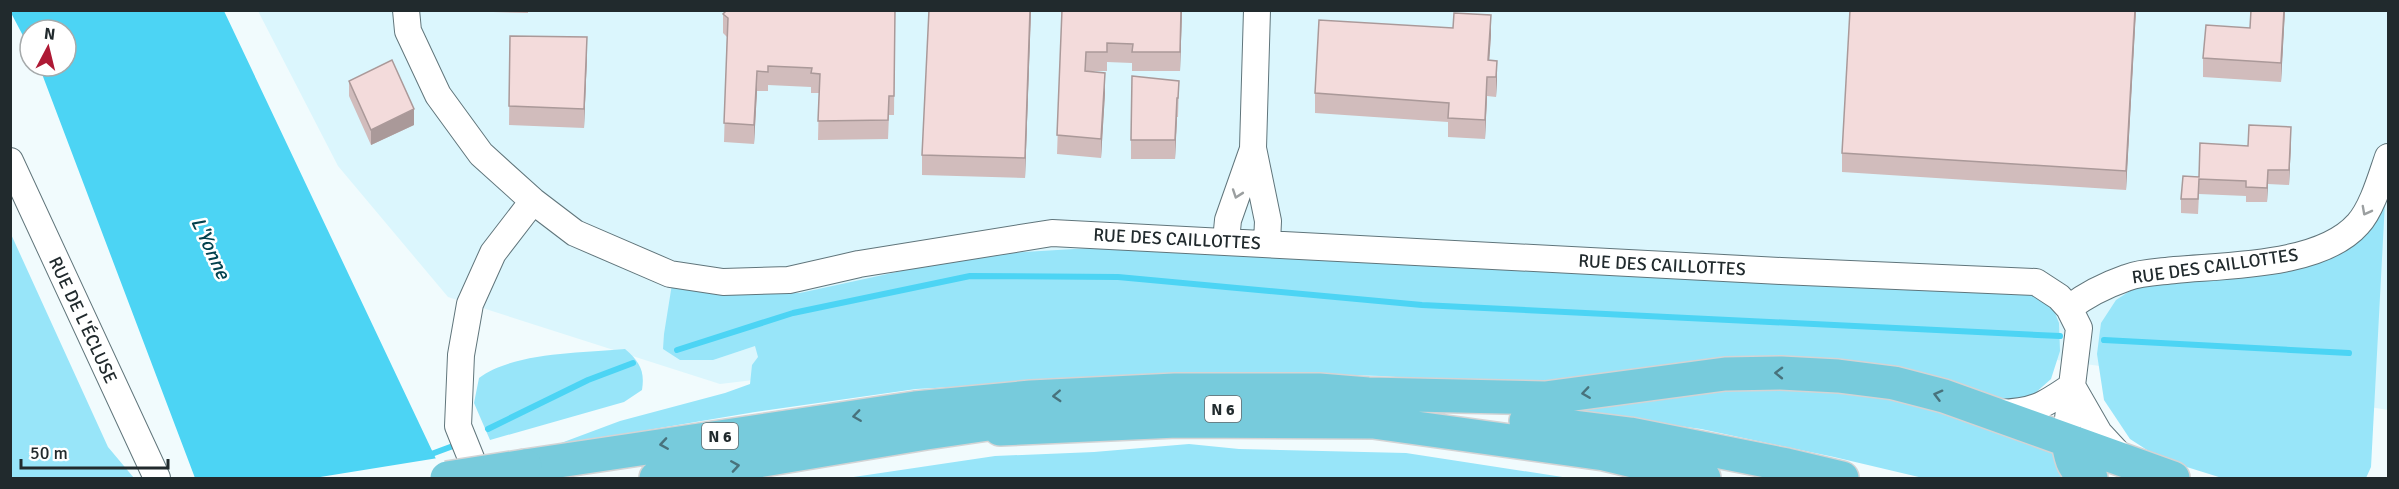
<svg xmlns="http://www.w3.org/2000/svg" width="2399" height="489" font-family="Signika,sans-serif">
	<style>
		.built { fill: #dbf6fd }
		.green { fill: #98e5f9 }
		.water { fill: #4cd4f4 }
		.pier { fill: #f1fbfd }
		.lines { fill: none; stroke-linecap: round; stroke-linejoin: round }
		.stream { stroke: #4cd4f4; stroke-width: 6 }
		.minor-casing { stroke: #60757b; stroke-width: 28 }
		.major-casing { stroke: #d3d4d5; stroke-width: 36 }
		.minor { stroke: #fff; stroke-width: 26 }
		.major { stroke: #77cbdc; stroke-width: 33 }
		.major-bridge-casing { stroke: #d3d4d5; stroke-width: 36; stroke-linecap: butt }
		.major-bridge { stroke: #77cbdc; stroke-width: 33 }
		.wall { fill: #d1bcbc }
		.shaded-wall { fill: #a99 }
		.building { fill: #f3dbdb; stroke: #a99; stroke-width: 1.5 }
		.oneway { stroke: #9b9fa0 }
		.oneway2 { stroke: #48727c }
		.labels { text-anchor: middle; stroke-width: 5; stroke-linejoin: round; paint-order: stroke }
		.shield { fill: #fff; stroke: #646a6c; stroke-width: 1.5 }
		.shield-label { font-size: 16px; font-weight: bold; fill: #212a2d }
		.street-label { font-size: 18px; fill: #212a2d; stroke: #fff }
		.water-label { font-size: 20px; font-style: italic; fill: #02414e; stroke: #fff }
	</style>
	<rect width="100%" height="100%" fill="#f1fbfd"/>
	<path class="built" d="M 258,11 L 2388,11 L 2388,410 L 2235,385 L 1842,330 L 973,354 L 720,384 L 448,297 L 338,166 Z"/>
	<path class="green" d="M 2386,183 L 2371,467 L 2366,478 L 2222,478 L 2161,459 L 2130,439 L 2104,400 L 2097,354 L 2101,323 L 2116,300 L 2139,285 L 2337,249 Z
		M 10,232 L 108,447 L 134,478 L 11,478 Z
		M 1107,247 L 2023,287 L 2051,303 L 2059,323 L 2060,351 L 2051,379 L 2033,395 L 2011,402 L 1951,386 L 1569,382 L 1501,384 L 1381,376 L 1232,372 L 916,389 L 755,412 L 553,446 L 620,421 L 725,393 L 750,384 L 752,365 L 758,357 L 755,346 L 713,360 L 680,360 L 663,349 L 664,334 L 672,284 L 722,294 L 800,293 L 975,255 Z
		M 625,349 C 640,362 645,371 642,390 L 624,402 L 490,440 L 474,403 L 479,378 C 513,352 583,353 625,349 Z
		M 1707,383 L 1870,387 L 2056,449 L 2071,478 L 1923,478 L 1834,457 L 1701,429 L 1583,413 L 1553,405 Z
		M 1189,444 L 1239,449 L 1406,453 L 1569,478 L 847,478 L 995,456 L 1094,452 Z"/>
	<path class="water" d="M 10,11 L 224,11 L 445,478 L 195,478 L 39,66 L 66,66 L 66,30 L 30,30 L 30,49 Z"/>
	<path class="pier" d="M 438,458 L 448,478 L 314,478 Z"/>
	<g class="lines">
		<path class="stream" d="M 2104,340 L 2349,353
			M 677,350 L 793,313 L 970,276 L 1118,277 L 1422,305 L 2060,336
			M 488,429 L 588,380 L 633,363
			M 426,456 L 453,446"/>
		<g class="minor-casing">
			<path id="minor" d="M 406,10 L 408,31 L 438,95 L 481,154 L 533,201 L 575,233 L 670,274 L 723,282 L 789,280 L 859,264 L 1052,233 L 1781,271 L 2036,282 L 2059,297 L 2069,308 L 2079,328 L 2066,435 L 2068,442
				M 1257,10 L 1253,148 L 1268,221 L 1267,243
				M 10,161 L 157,478
				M 1226,241 L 1228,220 L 1253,149
				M 2069,308 C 2086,295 2106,285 2126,278 C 2141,272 2159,272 2175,270 C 2228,265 2321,266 2358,224 C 2372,209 2381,177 2388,157
				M 2072,386 L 2099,433 L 2124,460
				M 1998,413 C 2034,412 2043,406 2072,386
				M 479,478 L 458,426 L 461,355 L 470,304 L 493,253 L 533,201"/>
		</g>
		<g class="major-casing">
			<path id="major" d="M 1526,421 L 1630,434 L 1787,465 L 1842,478
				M 1000,429 L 1177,421 L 1373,422 L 1604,454 L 1704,478
				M 2068,442 C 2071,460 2073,471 2091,478
				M 525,466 L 915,408 L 1031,397 L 1175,390 L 1319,390 L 1368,394 L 1545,398 L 1725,374 L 1781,373 L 1838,376 L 1894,383 L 1944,396 L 2173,478
				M 656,478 L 926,433 L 1022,419"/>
		</g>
		<use href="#minor" class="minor"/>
		<use href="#major" class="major"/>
		<g class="major-bridge-casing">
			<path id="major-bridge" d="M 447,478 L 525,466"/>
		</g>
		<use href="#major-bridge" class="major-bridge"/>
	</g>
	<path class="wall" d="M 493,10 L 528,10 L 528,13 L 493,12 Z
		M 601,10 L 668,10 L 668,12 Z
		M 895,10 L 894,115 L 889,115 L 888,139 L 818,140 L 819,93 L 811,93 L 811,87 L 768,85 L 768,91 L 757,91 L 754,144 L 724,142 L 727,37 L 723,33 L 723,14 Z
		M 1031,10 L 1025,178 L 922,175 L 922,155 Z
		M 1062,10 L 1182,10 L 1180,71 L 1132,71 L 1132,63 L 1107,62 L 1107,71 L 1086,71 L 1105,93 L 1101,158 L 1057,154 Z
		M 2136,10 L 2126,190 L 1842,172 L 1842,153 Z
		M 2285,10 L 2281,82 L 2203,77 L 2203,58 L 2250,28 Z
		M 1491,35 L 1489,60 L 1497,80 L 1496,97 L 1487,96 L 1485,139 L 1448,137 L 1448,122 L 1315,113 L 1315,93 Z
		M 510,36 L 587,56 L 584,128 L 509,125 Z
		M 349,81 L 414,125 L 371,145 L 349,96 Z
		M 1179,81 L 1178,117 L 1177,117 L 1175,159 L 1131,159 L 1131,140 Z
		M 2291,142 L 2289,185 L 2268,184 L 2267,202 L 2246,202 L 2246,196 L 2199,194 L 2198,214 L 2181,213 L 2181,199 L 2199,177 L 2248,146 Z"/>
	<path class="shaded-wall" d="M 1030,10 L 1031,12 L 1025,178 L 1025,158 Z
		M 1181,10 L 1182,12 L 1180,71 L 1180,52 Z
		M 2135,10 L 2136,10 L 2126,190 L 2126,171 Z
		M 2284,10 L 2285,10 L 2281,82 L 2281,63 Z
		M 1491,15 L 1491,35 L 1488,79 L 1488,60 Z
		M 587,37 L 587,56 L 584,128 L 584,109 Z
		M 1497,61 L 1497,80 L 1496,97 L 1496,77 Z
		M 757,71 L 757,91 L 754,144 L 754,125 Z
		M 1105,73 L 1105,93 L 1101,158 L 1101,139 Z
		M 1487,77 L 1487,96 L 1485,139 L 1485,120 Z
		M 1177,98 L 1177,117 L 1175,159 L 1175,140 Z
		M 414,109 L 414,125 L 371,145 L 371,130 Z
		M 2291,127 L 2291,142 L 2289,185 L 2289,170 Z
		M 2268,170 L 2268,184 L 2267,202 L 2267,188 Z"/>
	<path class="building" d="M 727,10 L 895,10 L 894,96 L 889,96 L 888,120 L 818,121 L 820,74 L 811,73 L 812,68 L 768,66 L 768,72 L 757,71 L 754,125 L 724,123 L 728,18 L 723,14 Z
		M 929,10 L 1030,10 L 1025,158 L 922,155 Z
		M 1062,10 L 1181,10 L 1180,52 L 1132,52 L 1133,44 L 1107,43 L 1107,52 L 1086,52 L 1085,71 L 1105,73 L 1101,139 L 1057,135 Z
		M 1850,10 L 2135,10 L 2126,171 L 1842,153 Z
		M 2251,10 L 2284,10 L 2281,63 L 2203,58 L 2206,25 L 2250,28 Z
		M 1454,13 L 1491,15 L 1488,60 L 1497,61 L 1496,77 L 1487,77 L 1485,120 L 1448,118 L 1449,103 L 1315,93 L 1319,20 L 1453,28 Z
		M 510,36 L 587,37 L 584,109 L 509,106 Z
		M 392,60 L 414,109 L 371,130 L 349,81 Z
		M 1132,76 L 1179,81 L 1178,98 L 1177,98 L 1175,140 L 1131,140 Z
		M 2249,125 L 2291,127 L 2289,170 L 2268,170 L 2267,188 L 2246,187 L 2246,181 L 2199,179 L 2198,199 L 2181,199 L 2183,176 L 2199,177 L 2200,143 L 2248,146 Z"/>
	<defs><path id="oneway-chevron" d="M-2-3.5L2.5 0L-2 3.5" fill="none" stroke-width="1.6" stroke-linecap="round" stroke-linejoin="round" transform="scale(1.5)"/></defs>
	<g class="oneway">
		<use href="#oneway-chevron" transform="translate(1237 194) rotate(109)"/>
		<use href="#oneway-chevron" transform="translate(2366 211) rotate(118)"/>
	</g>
	<g class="oneway2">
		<use href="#oneway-chevron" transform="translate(1779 373) rotate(-179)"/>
		<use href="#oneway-chevron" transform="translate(1586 393) rotate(172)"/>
		<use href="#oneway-chevron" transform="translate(1938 395) rotate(-165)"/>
		<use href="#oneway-chevron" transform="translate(1057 396) rotate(177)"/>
		<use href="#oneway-chevron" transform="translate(857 416) rotate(172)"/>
		<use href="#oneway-chevron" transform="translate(664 444) rotate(171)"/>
		<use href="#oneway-chevron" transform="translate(735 466) rotate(-9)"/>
	</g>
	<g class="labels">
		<g class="shield">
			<rect x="1205" y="396" width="36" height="26" rx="4.5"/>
			<rect x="702" y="423" width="36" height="26" rx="4.5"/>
		</g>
		<g class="shield-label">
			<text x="1223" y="415">N 6</text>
			<text x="720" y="442">N 6</text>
		</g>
		<g class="street-label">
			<text transform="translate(1177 239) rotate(3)" y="6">RUE DES CAILLOTTES</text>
			<text transform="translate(1662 265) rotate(3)" y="6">RUE DES CAILLOTTES</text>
			<text transform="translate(2215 266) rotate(-8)" y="6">RUE DES CAILLOTTES</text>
			<text transform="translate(83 320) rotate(65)" y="6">RUE DE L'ÉCLUSE</text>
		</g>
		<g class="water-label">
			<text transform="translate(211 248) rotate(65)" y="7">L'Yonne</text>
		</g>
	</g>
	<rect width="2399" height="489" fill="none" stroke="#212a2d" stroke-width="24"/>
	<g transform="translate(48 48) rotate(7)"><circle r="28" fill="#ffffff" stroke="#a6aaab" stroke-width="1.5"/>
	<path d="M0-4.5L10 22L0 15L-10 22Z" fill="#ae1934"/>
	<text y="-9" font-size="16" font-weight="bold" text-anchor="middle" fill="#212a2d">N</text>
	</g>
	<path d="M21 459v9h147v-9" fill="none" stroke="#212a2d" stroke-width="3"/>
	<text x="30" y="459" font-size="18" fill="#212a2d" stroke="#ffffff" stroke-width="4.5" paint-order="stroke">50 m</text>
</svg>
